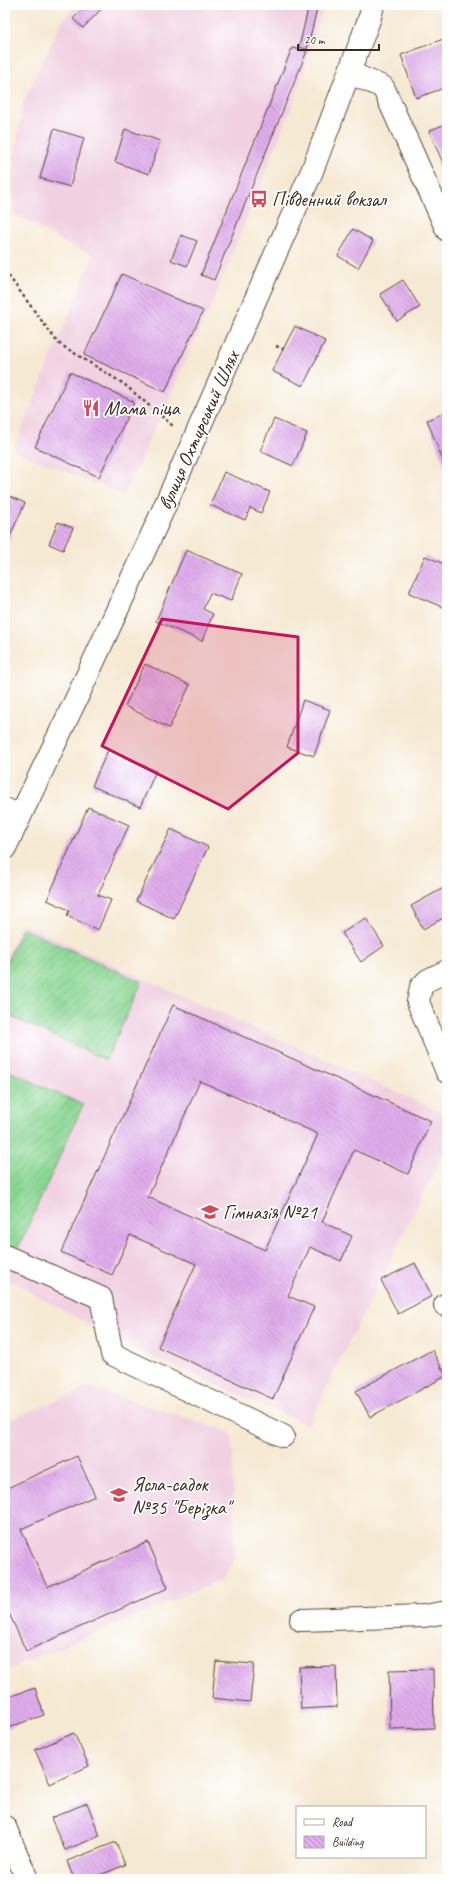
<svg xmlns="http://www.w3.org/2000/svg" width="452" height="1884" font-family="Caveat,sans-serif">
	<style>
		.built { fill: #f1d0e2 }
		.garden { fill: url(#garden-furrows); stroke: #628058 }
		.building { fill: url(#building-back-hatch); fill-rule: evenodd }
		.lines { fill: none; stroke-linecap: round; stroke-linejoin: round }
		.minor-casing { stroke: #574739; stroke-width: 24 }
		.major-casing { stroke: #574739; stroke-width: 24 }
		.path { stroke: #574739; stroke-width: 2.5; stroke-dasharray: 3 3; stroke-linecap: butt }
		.minor { stroke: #fff; stroke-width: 22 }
		.major { stroke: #fff; stroke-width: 22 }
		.marked { fill: #c2185b; fill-opacity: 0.2; stroke: #c2185b; stroke-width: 3; stroke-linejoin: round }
		.labels { text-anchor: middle; stroke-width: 3.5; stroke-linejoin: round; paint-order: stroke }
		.poi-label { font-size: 20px; fill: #3b2a1e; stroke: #fff; text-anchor: start }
		.street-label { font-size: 20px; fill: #3b2a1e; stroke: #fff }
	</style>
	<defs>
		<pattern id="garden-furrows" width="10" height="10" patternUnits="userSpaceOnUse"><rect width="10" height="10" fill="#89d693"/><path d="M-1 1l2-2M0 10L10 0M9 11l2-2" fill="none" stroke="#77b87e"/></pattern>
		<pattern id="building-back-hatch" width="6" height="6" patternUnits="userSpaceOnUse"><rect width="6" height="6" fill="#e0aded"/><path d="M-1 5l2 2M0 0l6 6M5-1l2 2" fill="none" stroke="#b78dbf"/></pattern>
	</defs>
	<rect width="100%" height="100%" fill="#fff"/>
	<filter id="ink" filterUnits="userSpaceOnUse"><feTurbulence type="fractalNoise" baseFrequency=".025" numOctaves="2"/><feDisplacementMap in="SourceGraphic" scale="8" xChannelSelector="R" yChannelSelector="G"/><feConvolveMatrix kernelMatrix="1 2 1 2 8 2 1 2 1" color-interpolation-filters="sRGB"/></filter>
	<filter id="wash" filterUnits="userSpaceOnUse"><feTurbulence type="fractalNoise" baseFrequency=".012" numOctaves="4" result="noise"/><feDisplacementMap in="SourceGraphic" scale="16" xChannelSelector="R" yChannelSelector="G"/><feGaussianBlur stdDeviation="0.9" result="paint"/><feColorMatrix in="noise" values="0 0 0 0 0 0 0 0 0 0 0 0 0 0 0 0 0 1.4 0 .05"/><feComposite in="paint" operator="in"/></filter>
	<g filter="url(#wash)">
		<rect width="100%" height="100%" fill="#f6e9d3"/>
		<path class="built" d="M 76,5 L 324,5 L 296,96 L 214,299 L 124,495 L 13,450 L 94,254 L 64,242 L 13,212 L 14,159 L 23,103 L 62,21 Z
			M 21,923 L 447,1115 L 447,1145 L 308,1425 L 132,1348 L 5,1278 L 5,960 Z
			M 89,1387 L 232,1433 L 235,1557 L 223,1579 L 5,1671 L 5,1422 Z"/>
		<path class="garden" d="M 22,928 L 142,982 L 106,1060 L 5,1014 L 5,967 Z
			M 5,1069 L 83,1105 L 16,1253 L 5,1248 Z"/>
		<g id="blocks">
			<path class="building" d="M 86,5 L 105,5 L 83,28 L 73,19 Z
				M 309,5 L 318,5 L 307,49 L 299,47 Z
				M 446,38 L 447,87 L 416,98 L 401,55 Z
				M 292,48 L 307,51 L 214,280 L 201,275 Z
				M 447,123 L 447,172 L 429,131 Z
				M 54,129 L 84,138 L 70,187 L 40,178 Z
				M 125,129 L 160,141 L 149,174 L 115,162 Z
				M 353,229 L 373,241 L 358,268 L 338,256 Z
				M 181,235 L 197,241 L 187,266 L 171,260 Z
				M 122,274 L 203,311 L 165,392 L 84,355 Z
				M 403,280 L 420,307 L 397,321 L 380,294 Z
				M 295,326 L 325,341 L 303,386 L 272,371 Z
				M 70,372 L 134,402 L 99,477 L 35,447 Z
				M 447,412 L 447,462 L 444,463 L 427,420 Z
				M 274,419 L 307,433 L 293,466 L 260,451 Z
				M 224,472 L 270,492 L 261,513 L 250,508 L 245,520 L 210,505 Z
				M 5,494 L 25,503 L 5,547 Z
				M 58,522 L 73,528 L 63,550 L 49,544 Z
				M 186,550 L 242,574 L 231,601 L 210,593 L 203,609 L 213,614 L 202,641 L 156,621 Z
				M 425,556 L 447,565 L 447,609 L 409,593 Z
				M 145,664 L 190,685 L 169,728 L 125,706 Z
				M 303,700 L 330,710 L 314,756 L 287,747 Z
				M 108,750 L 156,771 L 140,807 L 92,786 Z
				M 88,807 L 129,825 L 98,895 L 111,900 L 98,930 L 67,916 L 69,910 L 47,900 Z
				M 171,829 L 208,847 L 174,919 L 136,901 Z
				M 447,886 L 447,916 L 423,929 L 411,906 Z
				M 366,918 L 384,946 L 361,962 L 342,933 Z
				M 173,1005 L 431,1121 L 408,1174 L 354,1150 L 322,1222 L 352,1236 L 341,1261 L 310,1247 L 288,1296 L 314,1307 L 273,1399 L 158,1347 L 196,1264 L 130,1235 L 112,1275 L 61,1252 ZM 200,1081 L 318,1134 L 265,1250 L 148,1197 Z
				M 415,1263 L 432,1296 L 398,1314 L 381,1280 Z
				M 432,1350 L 446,1376 L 370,1417 L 356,1391 Z
				M 77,1456 L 95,1496 L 21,1529 L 47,1587 L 148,1542 L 168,1588 L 26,1651 L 5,1604 L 5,1489 Z
				M 216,1661 L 254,1664 L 250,1702 L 212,1698 Z
				M 336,1666 L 337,1707 L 301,1709 L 299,1667 Z
				M 433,1669 L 434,1728 L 390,1729 L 389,1670 Z
				M 35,1688 L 44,1715 L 7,1728 L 5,1722 L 5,1698 Z
				M 74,1733 L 89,1766 L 50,1784 L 35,1750 Z
				M 87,1803 L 100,1836 L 65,1850 L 51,1818 Z
				M 116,1842 L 125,1865 L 90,1879 L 74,1879 L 67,1861 Z"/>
		</g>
	</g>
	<g filter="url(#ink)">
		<use href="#blocks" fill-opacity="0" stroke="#574739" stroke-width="1"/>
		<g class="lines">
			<g class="minor-casing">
				<path id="minor" d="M 350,73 L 383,87 L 447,230
					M 5,809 L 20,816
					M 447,971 L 428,980 L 421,987 L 418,1002 L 447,1072
					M 5,1256 L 101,1298 L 112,1354 L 283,1436
					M 445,1305 L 447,1304
					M 301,1620 L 424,1616 L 447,1612
					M 5,1827 L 27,1879"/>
			</g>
			<g class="major-casing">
				<path id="major" d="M 5,848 L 80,691 L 159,519 L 312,171 L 370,17 L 373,5"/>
			</g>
			<path class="path" d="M 5,271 L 58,343 L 124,384 L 173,426
				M 276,346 L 283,349"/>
			<use href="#minor" class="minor"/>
			<use href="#major" class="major"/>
		</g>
	</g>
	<path class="marked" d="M 162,619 L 298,637 L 298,753 L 228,809 L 102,746 Z"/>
	<defs>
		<g id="bus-bare" transform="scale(1.38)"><path d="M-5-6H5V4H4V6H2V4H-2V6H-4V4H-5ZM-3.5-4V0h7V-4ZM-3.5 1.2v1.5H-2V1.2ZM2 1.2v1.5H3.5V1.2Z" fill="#d1495b" stroke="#fff" stroke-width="2.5" paint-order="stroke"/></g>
		<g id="restaurant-bare" transform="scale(1.38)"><path d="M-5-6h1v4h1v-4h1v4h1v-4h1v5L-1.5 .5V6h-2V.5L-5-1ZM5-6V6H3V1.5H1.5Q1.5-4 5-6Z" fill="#d1495b" stroke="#fff" stroke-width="2.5" paint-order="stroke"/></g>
		<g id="school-bare" transform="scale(1.38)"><path d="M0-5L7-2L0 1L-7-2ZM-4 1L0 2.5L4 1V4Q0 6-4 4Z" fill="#d1495b" stroke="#fff" stroke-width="2.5" paint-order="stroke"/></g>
	</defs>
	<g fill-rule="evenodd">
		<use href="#bus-bare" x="259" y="199"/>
		<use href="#restaurant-bare" x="91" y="408"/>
		<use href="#school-bare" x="210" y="1212"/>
		<use href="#school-bare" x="119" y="1495"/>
	</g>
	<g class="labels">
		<g class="poi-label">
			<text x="272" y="206">Південний вокзал</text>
			<text x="104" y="415">Мама піца</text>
			<text x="223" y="1219">Гімназія №21</text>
			<text x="132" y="1491">Ясла-садок<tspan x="132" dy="23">№35 "Берізка"</tspan></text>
		</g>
		<g class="street-label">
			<text transform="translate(198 430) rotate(-66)" y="7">вулиця Охтирський Шлях</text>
		</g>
	</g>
	<rect width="452" height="1884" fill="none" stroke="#fff" stroke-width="20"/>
	<rect x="296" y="1806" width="130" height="52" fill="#ffffff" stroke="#b1aaa5"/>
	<rect x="304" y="1819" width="20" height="6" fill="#ffffff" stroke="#b1aaa5"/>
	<text x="332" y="1826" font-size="12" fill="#3b2a1e">Road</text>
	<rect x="304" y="1836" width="20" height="12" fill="url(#building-back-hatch)" stroke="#b1aaa5"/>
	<text x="332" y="1846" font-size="12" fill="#3b2a1e">Building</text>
	<path d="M298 44v6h81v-6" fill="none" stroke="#3b2a1e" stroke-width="2"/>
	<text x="304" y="44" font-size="12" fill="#3b2a1e" stroke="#ffffff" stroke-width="3" paint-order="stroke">20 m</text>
</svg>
